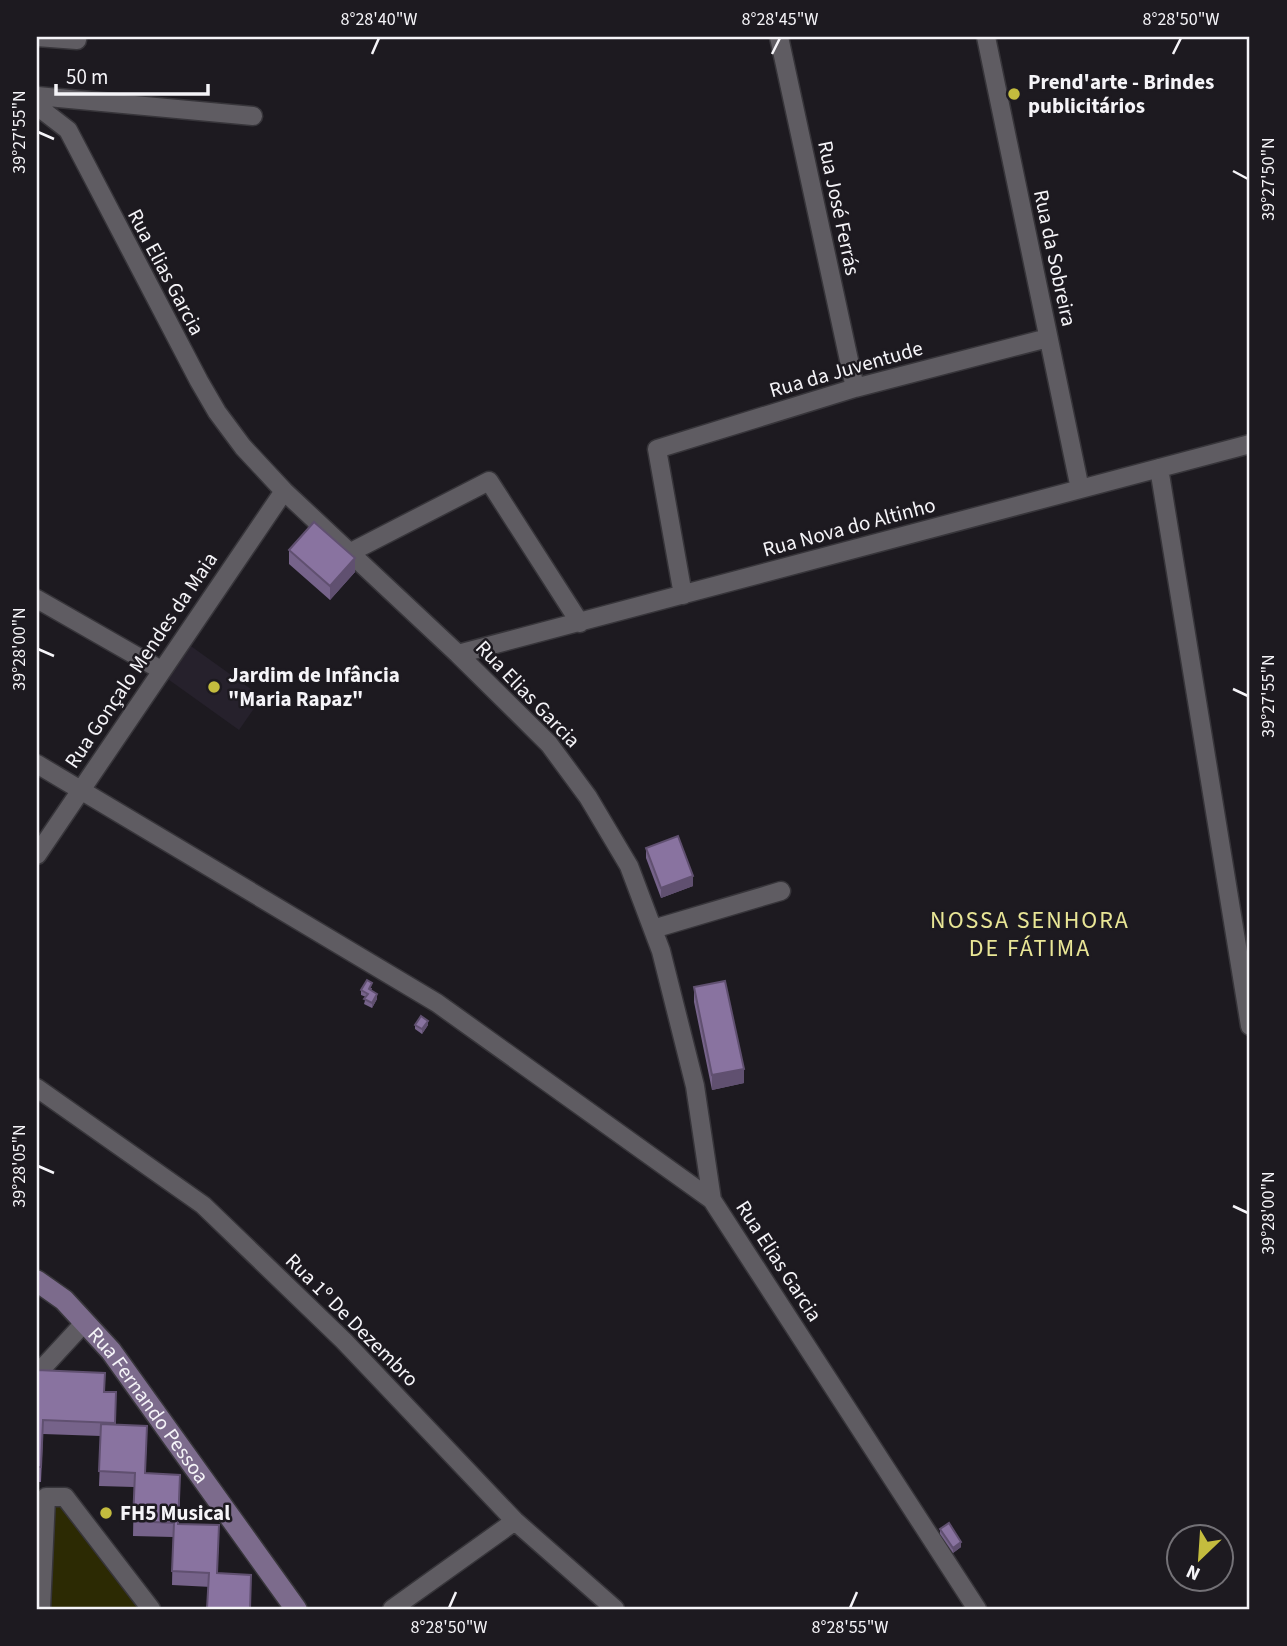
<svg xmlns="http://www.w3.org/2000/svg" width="1287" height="1646" font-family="'Source Sans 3',sans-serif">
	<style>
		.built { fill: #26212c }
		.green { fill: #2c2a03 }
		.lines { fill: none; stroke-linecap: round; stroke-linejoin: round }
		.street-casing { stroke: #37353a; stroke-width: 21 }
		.secondary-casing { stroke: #37353a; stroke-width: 24 }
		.street { stroke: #5f5c62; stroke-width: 18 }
		.secondary { stroke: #7c6b8c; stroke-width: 21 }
		.wall { fill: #76638a }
		.shaded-wall { fill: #605070 }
		.building { fill: #8973a0; stroke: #605070; stroke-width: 2 }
		.ticks { fill: none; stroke: #f5f4f8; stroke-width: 2.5 }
		.poi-dot { fill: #c4bc3e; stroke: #1d1a20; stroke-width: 2.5 }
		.labels { text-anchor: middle; stroke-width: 5; stroke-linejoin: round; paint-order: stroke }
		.poi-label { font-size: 21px; font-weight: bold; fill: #f5f4f8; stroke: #1d1a20; text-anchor: start }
		.street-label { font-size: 21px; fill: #f5f4f8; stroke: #1d1a20 }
		.quarter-label { font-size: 24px; letter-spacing: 2px; fill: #e9e696; stroke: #1d1a20 }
		.neatline { fill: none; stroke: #f5f4f8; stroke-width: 2.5 }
		.ticks-label { font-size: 18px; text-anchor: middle; fill: #f5f4f8 }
	</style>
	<rect width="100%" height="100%" fill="#1d1a20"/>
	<path class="built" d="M 188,644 L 262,697 L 239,730 L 165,677 Z"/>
	<path class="green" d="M 50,1504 L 66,1505 L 146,1609 L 45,1609 Z"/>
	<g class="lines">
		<g class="street-casing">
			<path id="street" d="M 37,37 L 77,40
				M 779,37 L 855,388
				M 986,37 L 1080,489
				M 37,96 L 253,116
				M 37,106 L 68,130 L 199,381 L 217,412 L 243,447 L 284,491 L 458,654 L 549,744 L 588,797 L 629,866 L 661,951 L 695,1086 L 712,1200 L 977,1609
				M 1159,468 L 1250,1026
				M 351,552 L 489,481 L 580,623
				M 683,595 L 657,449 L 855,388 L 1048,338
				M 37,599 L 161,670
				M 458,654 L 1250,444
				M 37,764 L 437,1003 L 712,1200
				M 37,855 L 284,491
				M 653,929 L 781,891
				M 37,1088 L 203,1205 L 344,1341 L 515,1521 L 615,1609
				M 37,1374 L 85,1322
				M 41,1609 L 46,1497 L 65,1497 L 151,1609
				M 392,1609 L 515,1521"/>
		</g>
		<g class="secondary-casing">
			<g id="secondary">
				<path id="s1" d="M 37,1281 L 64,1300 L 111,1351 L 296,1609"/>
			</g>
		</g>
		<use href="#street" class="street"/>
		<use href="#secondary" class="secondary"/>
	</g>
	<path class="wall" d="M 289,550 L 355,572 L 330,600 L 289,564 Z
		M 646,848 L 693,886 L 661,898 L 646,858 Z
		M 694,987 L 744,1083 L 712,1090 L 694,1002 Z
		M 372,988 L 371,991 L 377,999 L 372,1008 L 364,1004 L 366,997 L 361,995 L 361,990 Z
		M 415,1025 L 428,1025 L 422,1034 L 415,1029 Z
		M 37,1370 L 105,1392 L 116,1424 L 147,1440 L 145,1473 L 180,1489 L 179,1524 L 219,1539 L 217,1573 L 251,1589 L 172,1585 L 173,1537 L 133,1536 L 134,1487 L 99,1486 L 101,1436 L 43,1434 L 41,1482 L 37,1482 Z
		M 940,1529 L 961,1547 L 953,1553 L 940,1534 Z"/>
	<path class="shaded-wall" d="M 355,558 L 355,572 L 330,600 L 330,586 Z
		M 693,876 L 693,886 L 661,898 L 661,888 Z
		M 377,994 L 377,999 L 372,1008 L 372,1003 Z
		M 428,1021 L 428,1025 L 422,1034 L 422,1029 Z
		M 744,1069 L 744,1083 L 712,1090 L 712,1075 Z
		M 961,1542 L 961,1547 L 953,1553 L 953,1548 Z"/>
	<path class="building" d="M 314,522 L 355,558 L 330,586 L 289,550 Z
		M 678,836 L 693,876 L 661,888 L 646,848 Z
		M 367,980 L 372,983 L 369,989 L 377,994 L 372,1003 L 364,999 L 368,994 L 361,990 Z
		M 725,981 L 744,1069 L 712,1075 L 694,987 Z
		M 421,1016 L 428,1021 L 422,1029 L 415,1025 Z
		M 37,1370 L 105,1373 L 104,1392 L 116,1392 L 115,1423 L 43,1420 L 41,1467 L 37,1467 Z
		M 101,1424 L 147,1426 L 145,1473 L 180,1475 L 178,1524 L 219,1525 L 217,1573 L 251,1575 L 250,1609 L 207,1609 L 209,1573 L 172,1571 L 174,1523 L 133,1521 L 135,1473 L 99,1471 Z
		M 949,1523 L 961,1542 L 953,1548 L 940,1529 Z"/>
	<path class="ticks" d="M 372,54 L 379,38M 772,54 L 780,38M 1173,54 L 1181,38M 38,132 L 54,139M 1233,171 L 1248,179M 38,649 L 54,656M 1233,689 L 1248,696M 38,1166 L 54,1173M 1233,1206 L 1248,1213M 449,1608 L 456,1592M 850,1608 L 857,1592"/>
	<g class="poi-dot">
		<circle cx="1014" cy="94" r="7"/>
		<circle cx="214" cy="687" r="7"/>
		<circle cx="106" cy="1513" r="7"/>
	</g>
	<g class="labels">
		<g class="poi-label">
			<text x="1028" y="89">Prend'arte - Brindes<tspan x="1028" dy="24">publicitários</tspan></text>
			<text x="228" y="682">Jardim de Infância<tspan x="228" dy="24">"Maria Rapaz"</tspan></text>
			<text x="120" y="1520">FH5 Musical</text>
		</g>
		<g class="street-label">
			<text transform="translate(839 208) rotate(78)" y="7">Rua José Ferrás</text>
			<text transform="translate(1055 258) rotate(78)" y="7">Rua da Sobreira</text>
			<text transform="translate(166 272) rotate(62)" y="7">Rua Elias Garcia</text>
			<text transform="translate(846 369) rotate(-16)" y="7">Rua da Juventude</text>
			<text transform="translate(849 527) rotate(-15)" y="7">Rua Nova do Altinho</text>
			<text transform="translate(141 660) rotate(-56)" y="7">Rua Gonçalo Mendes da Maia</text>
			<text transform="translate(528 694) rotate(46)" y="7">Rua Elias Garcia</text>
			<text transform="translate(779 1261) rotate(57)" y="7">Rua Elias Garcia</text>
			<text transform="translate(352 1320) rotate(45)" y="7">Rua 1º De Dezembro</text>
			<text dy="7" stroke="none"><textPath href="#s1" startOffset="168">Rua Fernando Pessoa</textPath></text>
		</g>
		<g class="quarter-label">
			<text x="1030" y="928">NOSSA SENHORA<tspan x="1030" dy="28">DE FÁTIMA</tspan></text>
		</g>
	</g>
	<rect width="1287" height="1646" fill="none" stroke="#1d1a20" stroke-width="77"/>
	<g transform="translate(1200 1558) rotate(205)"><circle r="33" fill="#1d1a20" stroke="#737176" stroke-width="2"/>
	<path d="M0-5L12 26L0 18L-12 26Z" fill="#c4bc3e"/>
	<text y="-10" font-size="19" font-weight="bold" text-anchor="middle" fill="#f5f4f8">N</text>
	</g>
	<path d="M56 84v10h152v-10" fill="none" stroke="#f5f4f8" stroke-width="3.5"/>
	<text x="66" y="84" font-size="21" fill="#f5f4f8" stroke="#1d1a20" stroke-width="5" paint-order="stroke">50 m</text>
	<rect x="38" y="38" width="1210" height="1570" class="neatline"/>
	<g class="ticks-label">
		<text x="379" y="25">8°28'40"W</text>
		<text x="780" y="25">8°28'45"W</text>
		<text x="1181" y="25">8°28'50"W</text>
		<text transform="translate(19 132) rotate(-90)" y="6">39°27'55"N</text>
		<text transform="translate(1268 179) rotate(-90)" y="6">39°27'50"N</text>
		<text transform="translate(19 649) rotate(-90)" y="6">39°28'00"N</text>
		<text transform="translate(1268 696) rotate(-90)" y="6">39°27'55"N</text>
		<text transform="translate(19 1166) rotate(-90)" y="6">39°28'05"N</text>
		<text transform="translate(1268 1213) rotate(-90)" y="6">39°28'00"N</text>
		<text x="449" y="1633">8°28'50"W</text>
		<text x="850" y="1633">8°28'55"W</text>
	</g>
</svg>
